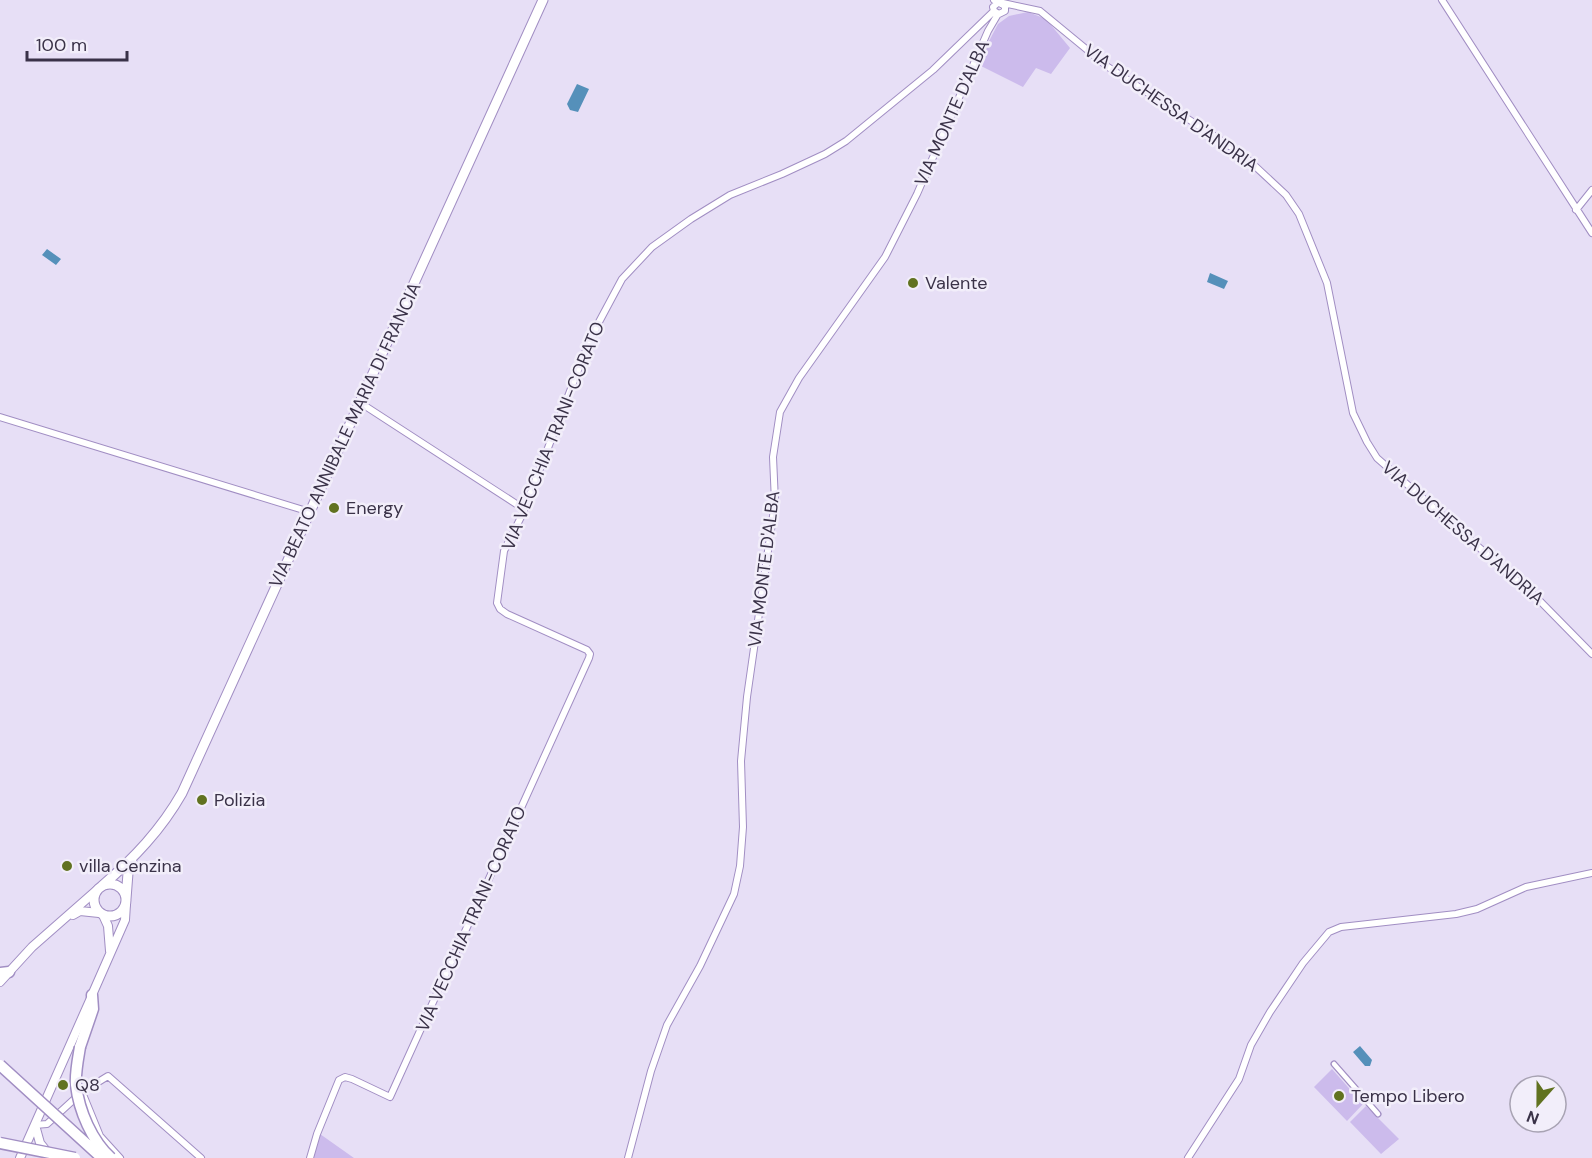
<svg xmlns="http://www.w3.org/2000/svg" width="1592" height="1158" font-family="'DM Sans',sans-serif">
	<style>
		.green { fill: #ccbbec }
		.water { fill: #5590ba }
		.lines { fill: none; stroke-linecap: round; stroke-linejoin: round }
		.pedestrian-casing { stroke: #a18ec3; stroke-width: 7 }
		.minor-casing { stroke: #a18ec3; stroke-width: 8 }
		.tertiary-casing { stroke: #a18ec3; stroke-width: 10 }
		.secondary-casing { stroke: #a18ec3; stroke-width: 10 }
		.primary-casing { stroke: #a18ec3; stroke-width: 11 }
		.trunk-casing { stroke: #a18ec3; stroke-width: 13 }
		.pedestrian { stroke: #fff; stroke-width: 4.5 }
		.minor { stroke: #fff; stroke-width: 6 }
		.tertiary { stroke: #fff; stroke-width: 8 }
		.secondary { stroke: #fff; stroke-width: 8 }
		.primary { stroke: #fff; stroke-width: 9 }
		.trunk { stroke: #fff; stroke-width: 10 }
		.trunk-bridge-casing { stroke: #a18ec3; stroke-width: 13; stroke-linecap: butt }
		.trunk-bridge { stroke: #fff; stroke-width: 10 }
		.poi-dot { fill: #617220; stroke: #f2eefa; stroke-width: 2 }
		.labels { text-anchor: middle; stroke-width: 5; stroke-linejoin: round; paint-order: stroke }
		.street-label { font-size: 18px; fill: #3a3248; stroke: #f2eefa }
		.poi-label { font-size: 18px; fill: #3a3248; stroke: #f2eefa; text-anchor: start }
	</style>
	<rect width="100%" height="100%" fill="#e7dff6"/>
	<path class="green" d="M 1028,12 L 1046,19 L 1070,48 L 1051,74 L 1036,68 L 1023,87 L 977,64 L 998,24 L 1009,16 Z
		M 1332,1069 L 1363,1104 L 1347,1121 L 1314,1087 Z
		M 1366,1106 L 1399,1139 L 1381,1154 L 1350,1122 Z
		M 320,1134 L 354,1158 L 312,1158 Z"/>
	<path class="water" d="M 577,84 L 589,89 L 578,112 L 570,110 L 567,104 Z
		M 47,249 L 61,259 L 56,265 L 42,255 Z
		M 1210,273 L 1228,281 L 1224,289 L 1207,282 Z
		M 1360,1046 L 1372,1060 L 1370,1066 L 1365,1066 L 1353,1052 Z"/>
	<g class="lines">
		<g class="pedestrian-casing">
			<path id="pedestrian" d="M 1334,1064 L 1378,1114"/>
		</g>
		<g class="minor-casing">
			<path id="minor" d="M 994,0 L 1005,6 L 1005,11 L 999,14 L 994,11 L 993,7 L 999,2
				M 1442,0 L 1592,233
				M 1003,3 L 1040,11 L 1108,67 L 1242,154 L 1286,195 L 1299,214 L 1327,283 L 1353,413 L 1367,442 L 1377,458 L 1539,600 L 1592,654
				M 1576,210 L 1592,190
				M 359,402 L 524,509
				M 0,417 L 310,512
				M 82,1092 L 100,1136 L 120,1158
				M 35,1125 L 47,1124 L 82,1092 L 108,1076 L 201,1158
				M 310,1158 L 317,1134 L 339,1080 L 345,1077 L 352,1079 L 390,1097 L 589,658 L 590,654 L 587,650 L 507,614 L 500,609 L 497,603 L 504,551 L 522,515 L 584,355 L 599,322 L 622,279 L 652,247 L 691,219 L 730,195 L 782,174 L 825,154 L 846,141 L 933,70 L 994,11
				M 628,1158 L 651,1071 L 667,1025 L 700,966 L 734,894 L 740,866 L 743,827 L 741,761 L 747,697 L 775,502 L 773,457 L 780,412 L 799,378 L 885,257 L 917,194 L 988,31 L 998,14
				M 1188,1158 L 1239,1079 L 1251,1045 L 1270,1012 L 1303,963 L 1329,932 L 1341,927 L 1359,925 L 1456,914 L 1477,909 L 1526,887 L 1592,873"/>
		</g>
		<g class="tertiary-casing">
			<path id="tertiary" d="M 35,1125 L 40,1143 L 48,1153
				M 20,1158 L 91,998"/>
		</g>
		<g class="secondary-casing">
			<path id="secondary" d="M 73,915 L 80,911 L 99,913
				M 103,915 L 108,926 L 110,951
				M 0,982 L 32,947 L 98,889
				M 92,995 L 125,920 L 126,904"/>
		</g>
		<g class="primary-casing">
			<path id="primary" d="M94 900a16 16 0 1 1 32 0a16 16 0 1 1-32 0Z
				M 102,886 C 134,858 161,830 182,793 L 543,0
				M 126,899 L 128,873 L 132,862"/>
		</g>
		<g class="trunk-casing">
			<path id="trunk" d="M 0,973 L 9,972
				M 80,1047 L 93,1009 L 92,995"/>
		</g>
		<use href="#pedestrian" class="pedestrian"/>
		<use href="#minor" class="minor"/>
		<use href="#tertiary" class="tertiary"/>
		<use href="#secondary" class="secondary"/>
		<use href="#primary" class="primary"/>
		<use href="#trunk" class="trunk"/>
		<g class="trunk-bridge-casing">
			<path id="trunk-bridge" d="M 80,1047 C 78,1059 75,1073 76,1085 C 79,1111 92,1141 111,1158
				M 0,1065 L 102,1158
				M 0,1143 L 75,1158"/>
		</g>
		<use href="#trunk-bridge" class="trunk-bridge"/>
	</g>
	<g class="poi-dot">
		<circle cx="913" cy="283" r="6"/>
		<circle cx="334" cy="508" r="6"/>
		<circle cx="202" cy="800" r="6"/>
		<circle cx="67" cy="866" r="6"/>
		<circle cx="63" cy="1085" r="6"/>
		<circle cx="1339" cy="1096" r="6"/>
	</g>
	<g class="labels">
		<g class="street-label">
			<text transform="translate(1171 108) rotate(35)" y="6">VIA DUCHESSA D'ANDRIA</text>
			<text transform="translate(952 113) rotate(-66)" y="6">VIA MONTE D'ALBA</text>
			<text transform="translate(345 435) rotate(-65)" y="6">VIA BEATO ANNIBALE MARIA DI FRANCIA</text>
			<text transform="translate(553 436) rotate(-68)" y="6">VIA VECCHIA TRANI-CORATO</text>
			<text transform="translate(1463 533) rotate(41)" y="6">VIA DUCHESSA D'ANDRIA</text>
			<text transform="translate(764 569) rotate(-83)" y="6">VIA MONTE D'ALBA</text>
			<text transform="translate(471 919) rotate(-66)" y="6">VIA VECCHIA TRANI-CORATO</text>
		</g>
		<g class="poi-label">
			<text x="925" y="289">Valente</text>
			<text x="346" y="514">Energy</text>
			<text x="214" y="806">Polizia</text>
			<text x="79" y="872">villa Cenzina</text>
			<text x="75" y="1091">Q8</text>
			<text x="1351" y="1102">Tempo Libero</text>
		</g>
	</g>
	<g transform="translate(1538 1104) rotate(201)"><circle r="28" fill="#f2eefa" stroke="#a8a3b3" stroke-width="1.5"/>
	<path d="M0-4.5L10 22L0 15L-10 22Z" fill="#617220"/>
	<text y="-9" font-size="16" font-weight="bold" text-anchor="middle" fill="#3a3248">N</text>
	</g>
	<path d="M27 51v9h100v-9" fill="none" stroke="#3a3248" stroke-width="3"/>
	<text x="36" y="51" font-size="18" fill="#3a3248" stroke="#f2eefa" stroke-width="4.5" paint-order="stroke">100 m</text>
</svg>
